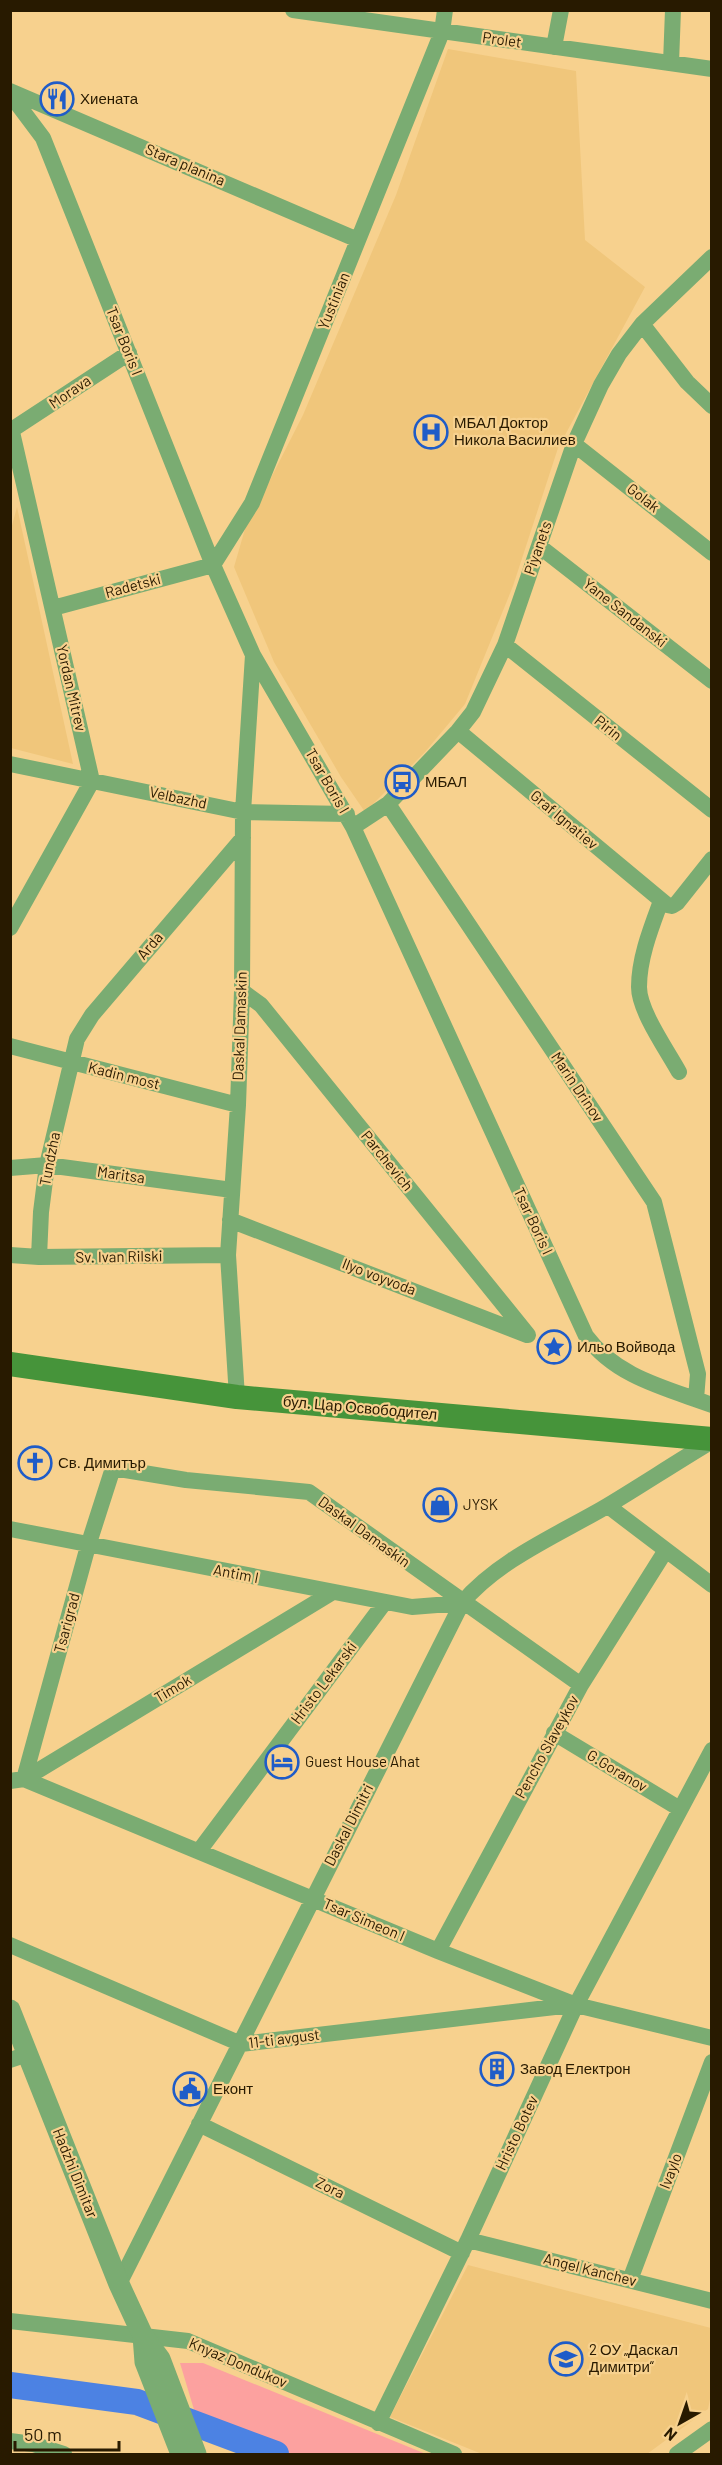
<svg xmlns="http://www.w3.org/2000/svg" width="722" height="2465" font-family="Barlow,sans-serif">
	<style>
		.built { fill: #f0c67b }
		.green { fill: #fca19f }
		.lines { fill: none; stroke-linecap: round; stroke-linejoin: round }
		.river { stroke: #4c82e3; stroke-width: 26 }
		.minor { stroke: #7aac72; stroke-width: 16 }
		.tertiary { stroke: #7aac72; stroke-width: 21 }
		.secondary { stroke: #46943a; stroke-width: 24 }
		.labels { text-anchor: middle; stroke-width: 4.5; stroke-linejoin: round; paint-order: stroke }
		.street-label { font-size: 15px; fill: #281a00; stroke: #f7d18e }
		.poi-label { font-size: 15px; fill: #281a00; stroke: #f7d18e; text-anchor: start }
	</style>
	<rect width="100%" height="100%" fill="#f7d18e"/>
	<path class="built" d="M 448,49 L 576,71 L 585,240 L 645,287 L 558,448 L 513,586 L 465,704 L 425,752 L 365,812 L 341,777 L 274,662 L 234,567 L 245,529 L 303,415 L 396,195 Z
		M 17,507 L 73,764 L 11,748 L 10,533 Z
		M 468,2265 L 711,2328 L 712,2389 L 708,2409 L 647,2454 L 482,2454 L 390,2417 Z"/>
	<path class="green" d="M 180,2363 L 203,2363 L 426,2454 L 276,2454 L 198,2423 Z"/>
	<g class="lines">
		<path class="river" d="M 10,2385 L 137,2402 L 276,2454"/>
		<path class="minor" d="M 293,10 L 712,69
			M 554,47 L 561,10
			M 671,63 L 673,10
			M 10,91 L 358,240
			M 10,94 L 43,138 L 213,565 L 253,655 L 353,827 L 586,1336 C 616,1377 666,1388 712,1405
			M 642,324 L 687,382 L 712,406
			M 10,431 L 129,353
			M 574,444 L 712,553
			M 539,546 L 712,681
			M 53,608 L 213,565 L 252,503 L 442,32 L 445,10
			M 505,645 L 712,810
			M 458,731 L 667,905 L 672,906 L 677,903 L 712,859
			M 10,764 L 243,812 L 347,814
			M 388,804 L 654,1202 L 698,1374 L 696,1399
			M 353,827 L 388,804 L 458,731 L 473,712 L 505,645 L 574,444 L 601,385 L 619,354 L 642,324 L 712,257
			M 661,901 C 651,928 639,958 639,987 C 639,1011 667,1050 679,1072
			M 10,928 L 92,781 L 12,432
			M 242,991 L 261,1005 L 528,1335
			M 10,1046 L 238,1105
			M 10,1168 L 47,1165 L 232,1190
			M 230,1220 L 527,1335
			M 10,1255 L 39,1257 L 228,1255
			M 39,1257 L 41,1212 L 47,1165 L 77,1039 L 92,1015 L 243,838
			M 237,1397 L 228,1255 L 238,1105 L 242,991 L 243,812 L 253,655
			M 608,1506 L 712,1585
			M 10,1529 L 412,1607 L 462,1603
			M 581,1685 L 309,1492 L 186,1480 L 113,1468 L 88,1546 L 24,1779 L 438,1951 L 576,2005 L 712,2038
			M 554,1733 L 680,1809
			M 10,1781 L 24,1779 L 333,1592
			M 199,1851 L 385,1602
			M 10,1945 L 241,2044 L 572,2005
			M 438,1951 L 581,1685 L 666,1550
			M 10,2060 L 28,2054
			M 199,2124 L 462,2253
			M 468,2240 L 712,2301
			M 630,2280 L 712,2062
			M 119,2284 L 462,1603 C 497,1561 555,1536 602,1509 C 639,1487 675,1463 712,1441
			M 10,2321 L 188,2341 L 454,2454
			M 378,2423 L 468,2240 L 576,2005 L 712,1750
			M 10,2441 L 33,2444 L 64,2454
			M 677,2454 L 712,2429"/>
		<path class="tertiary" d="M 10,2010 L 119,2284 L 143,2336 L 160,2359 L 196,2454
			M 143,2336 L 145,2362 L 181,2454"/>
		<path class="secondary" d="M 10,1364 L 237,1397 L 712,1439"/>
	</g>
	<defs>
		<g id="restaurant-ring" transform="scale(1.725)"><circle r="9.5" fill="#f7d18e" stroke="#1f5cc8" stroke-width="1.5"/><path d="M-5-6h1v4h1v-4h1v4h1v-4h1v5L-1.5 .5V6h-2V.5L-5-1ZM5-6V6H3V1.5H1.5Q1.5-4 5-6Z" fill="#1f5cc8"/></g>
		<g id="hospital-ring" transform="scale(1.725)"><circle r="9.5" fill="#f7d18e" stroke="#1f5cc8" stroke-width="1.5"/><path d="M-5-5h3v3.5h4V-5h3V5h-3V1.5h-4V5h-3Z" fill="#1f5cc8"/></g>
		<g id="bus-ring" transform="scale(1.725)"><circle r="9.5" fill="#f7d18e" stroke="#1f5cc8" stroke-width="1.5"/><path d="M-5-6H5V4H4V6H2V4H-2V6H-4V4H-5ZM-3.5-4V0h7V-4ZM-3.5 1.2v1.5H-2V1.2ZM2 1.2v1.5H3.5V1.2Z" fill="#1f5cc8"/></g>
		<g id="sight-ring" transform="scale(1.725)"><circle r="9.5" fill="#f7d18e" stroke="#1f5cc8" stroke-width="1.5"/><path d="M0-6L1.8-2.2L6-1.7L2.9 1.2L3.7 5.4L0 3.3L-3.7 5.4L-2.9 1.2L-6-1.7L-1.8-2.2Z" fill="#1f5cc8"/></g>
		<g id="church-ring" transform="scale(1.725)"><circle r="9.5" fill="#f7d18e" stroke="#1f5cc8" stroke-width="1.5"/><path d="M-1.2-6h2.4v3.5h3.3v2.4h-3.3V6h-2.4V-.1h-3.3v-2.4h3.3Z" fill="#1f5cc8"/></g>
		<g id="shop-ring" transform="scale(1.725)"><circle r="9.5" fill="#f7d18e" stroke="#1f5cc8" stroke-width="1.5"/><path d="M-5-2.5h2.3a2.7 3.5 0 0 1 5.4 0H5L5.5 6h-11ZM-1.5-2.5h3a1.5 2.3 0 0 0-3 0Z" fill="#1f5cc8"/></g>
		<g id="hotel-ring" transform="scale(1.725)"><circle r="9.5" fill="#f7d18e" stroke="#1f5cc8" stroke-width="1.5"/><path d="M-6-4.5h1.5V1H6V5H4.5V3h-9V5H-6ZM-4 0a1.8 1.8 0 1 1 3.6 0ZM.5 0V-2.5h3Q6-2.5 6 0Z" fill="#1f5cc8"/></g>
		<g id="building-ring" transform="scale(1.725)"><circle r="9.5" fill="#f7d18e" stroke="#1f5cc8" stroke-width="1.5"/><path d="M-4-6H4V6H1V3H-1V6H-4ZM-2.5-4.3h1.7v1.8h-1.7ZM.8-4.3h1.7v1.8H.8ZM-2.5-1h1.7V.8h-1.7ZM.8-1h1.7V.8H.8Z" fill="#1f5cc8"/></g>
		<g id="civic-ring" transform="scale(1.725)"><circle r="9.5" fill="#f7d18e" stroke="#1f5cc8" stroke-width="1.5"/><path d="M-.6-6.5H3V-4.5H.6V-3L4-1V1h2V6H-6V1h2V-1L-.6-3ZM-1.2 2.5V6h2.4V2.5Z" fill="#1f5cc8"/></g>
		<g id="school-ring" transform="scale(1.725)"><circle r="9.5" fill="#f7d18e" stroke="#1f5cc8" stroke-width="1.5"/><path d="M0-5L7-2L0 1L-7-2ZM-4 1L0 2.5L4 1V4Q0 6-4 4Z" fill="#1f5cc8"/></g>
	</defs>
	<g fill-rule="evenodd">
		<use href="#restaurant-ring" x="57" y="99"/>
		<use href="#hospital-ring" x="431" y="432"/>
		<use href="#bus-ring" x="402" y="782"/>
		<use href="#sight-ring" x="554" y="1347"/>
		<use href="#church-ring" x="35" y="1463"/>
		<use href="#shop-ring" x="440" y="1505"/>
		<use href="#hotel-ring" x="282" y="1762"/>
		<use href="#building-ring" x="497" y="2069"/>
		<use href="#civic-ring" x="190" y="2089"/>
		<use href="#school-ring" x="566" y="2359"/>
	</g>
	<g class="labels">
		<g class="street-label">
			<text transform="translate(502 40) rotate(8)" y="5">Prolet</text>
			<text transform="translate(185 165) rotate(23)" y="5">Stara planina</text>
			<text transform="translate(334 301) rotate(-68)" y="5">Yustinian</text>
			<text transform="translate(124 341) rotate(68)" y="5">Tsar Boris I</text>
			<text transform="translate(70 392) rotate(-34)" y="5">Morava</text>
			<text transform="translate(643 498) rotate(38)" y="5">Golak</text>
			<text transform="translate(538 548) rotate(-71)" y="5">Piyanets</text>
			<text transform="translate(133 586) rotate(-15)" y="5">Radetski</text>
			<text transform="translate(625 613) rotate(38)" y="5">Yane Sandanski</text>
			<text transform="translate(71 688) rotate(77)" y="5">Yordan Mitrev</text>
			<text transform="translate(608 728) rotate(39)" y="5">Pirin</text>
			<text transform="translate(327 781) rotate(60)" y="5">Tsar Boris I</text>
			<text transform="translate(178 798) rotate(12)" y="5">Velbazhd</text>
			<text transform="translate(564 820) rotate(40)" y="5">Graf Ignatiev</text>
			<text transform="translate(150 946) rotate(-50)" y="5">Arda</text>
			<text transform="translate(240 1026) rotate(-88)" y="5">Daskal Damaskin</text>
			<text transform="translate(124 1076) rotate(14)" y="5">Kadin most</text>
			<text transform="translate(577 1087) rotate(56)" y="5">Marin Drinov</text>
			<text transform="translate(50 1159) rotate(-79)" y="5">Tundzha</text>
			<text transform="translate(387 1161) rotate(51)" y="5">Parchevich</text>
			<text transform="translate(121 1175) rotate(8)" y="5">Maritsa</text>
			<text transform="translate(533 1221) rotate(65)" y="5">Tsar Boris I</text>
			<text transform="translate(119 1257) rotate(-1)" y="5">Sv. Ivan Rilski</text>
			<text transform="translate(379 1277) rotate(21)" y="5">Ilyo voyvoda</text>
			<text transform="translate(360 1408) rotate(5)" y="5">бул. Цар Освободител</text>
			<text transform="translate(364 1532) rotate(36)" y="5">Daskal Damaskin</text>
			<text transform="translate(236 1574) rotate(11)" y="5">Antim I</text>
			<text transform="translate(67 1623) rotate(-75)" y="5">Tsarigrad</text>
			<text transform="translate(324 1683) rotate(-53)" y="5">Hristo Lekarski</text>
			<text transform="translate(173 1689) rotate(-31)" y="5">Timok</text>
			<text transform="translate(547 1747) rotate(-61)" y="5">Pencho Slaveykov</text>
			<text transform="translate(617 1771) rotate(31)" y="5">G.Goranov</text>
			<text transform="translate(349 1825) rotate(-63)" y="5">Daskal Dimitri</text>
			<text transform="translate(364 1920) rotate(23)" y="5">Tsar Simeon I</text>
			<text transform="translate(284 2039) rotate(-7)" y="5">11-ti avgust</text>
			<text transform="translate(517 2133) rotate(-65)" y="5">Hristo Botev</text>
			<text transform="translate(671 2171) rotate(-69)" y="5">Ivaylo</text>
			<text transform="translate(75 2173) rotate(68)" y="5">Hadzhi Dimitar</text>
			<text transform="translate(330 2188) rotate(26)" y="5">Zora</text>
			<text transform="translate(590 2270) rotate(14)" y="5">Angel Kanchev</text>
			<text transform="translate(238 2363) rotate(23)" y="5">Knyaz Dondukov</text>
		</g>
		<g class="poi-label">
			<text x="80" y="104">Хиената</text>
			<text x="454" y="428">МБАЛ Доктор<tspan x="454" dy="17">Никола Василиев</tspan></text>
			<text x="425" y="787">МБАЛ</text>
			<text x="577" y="1352">Ильо Войвода</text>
			<text x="58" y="1468">Св. Димитър</text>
			<text x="463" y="1510">JYSK</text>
			<text x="305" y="1767">Guest House Ahat</text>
			<text x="520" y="2074">Завод Електрон</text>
			<text x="213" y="2094">Еконт</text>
			<text x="589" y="2355">2 ОУ „Даскал<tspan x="589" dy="17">Димитри“</tspan></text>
		</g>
	</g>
	<rect width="722" height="2465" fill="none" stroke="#281a00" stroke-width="24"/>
	<g transform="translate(680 2423) rotate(220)" stroke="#f7d18e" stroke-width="4.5" paint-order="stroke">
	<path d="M0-4.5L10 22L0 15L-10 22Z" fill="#281a00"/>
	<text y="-9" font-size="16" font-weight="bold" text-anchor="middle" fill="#281a00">N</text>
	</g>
	<path d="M15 2441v9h104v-9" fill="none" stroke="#281a00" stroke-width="3"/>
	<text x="24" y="2441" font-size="18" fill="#281a00" stroke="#f7d18e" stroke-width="4.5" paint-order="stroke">50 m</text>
</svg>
